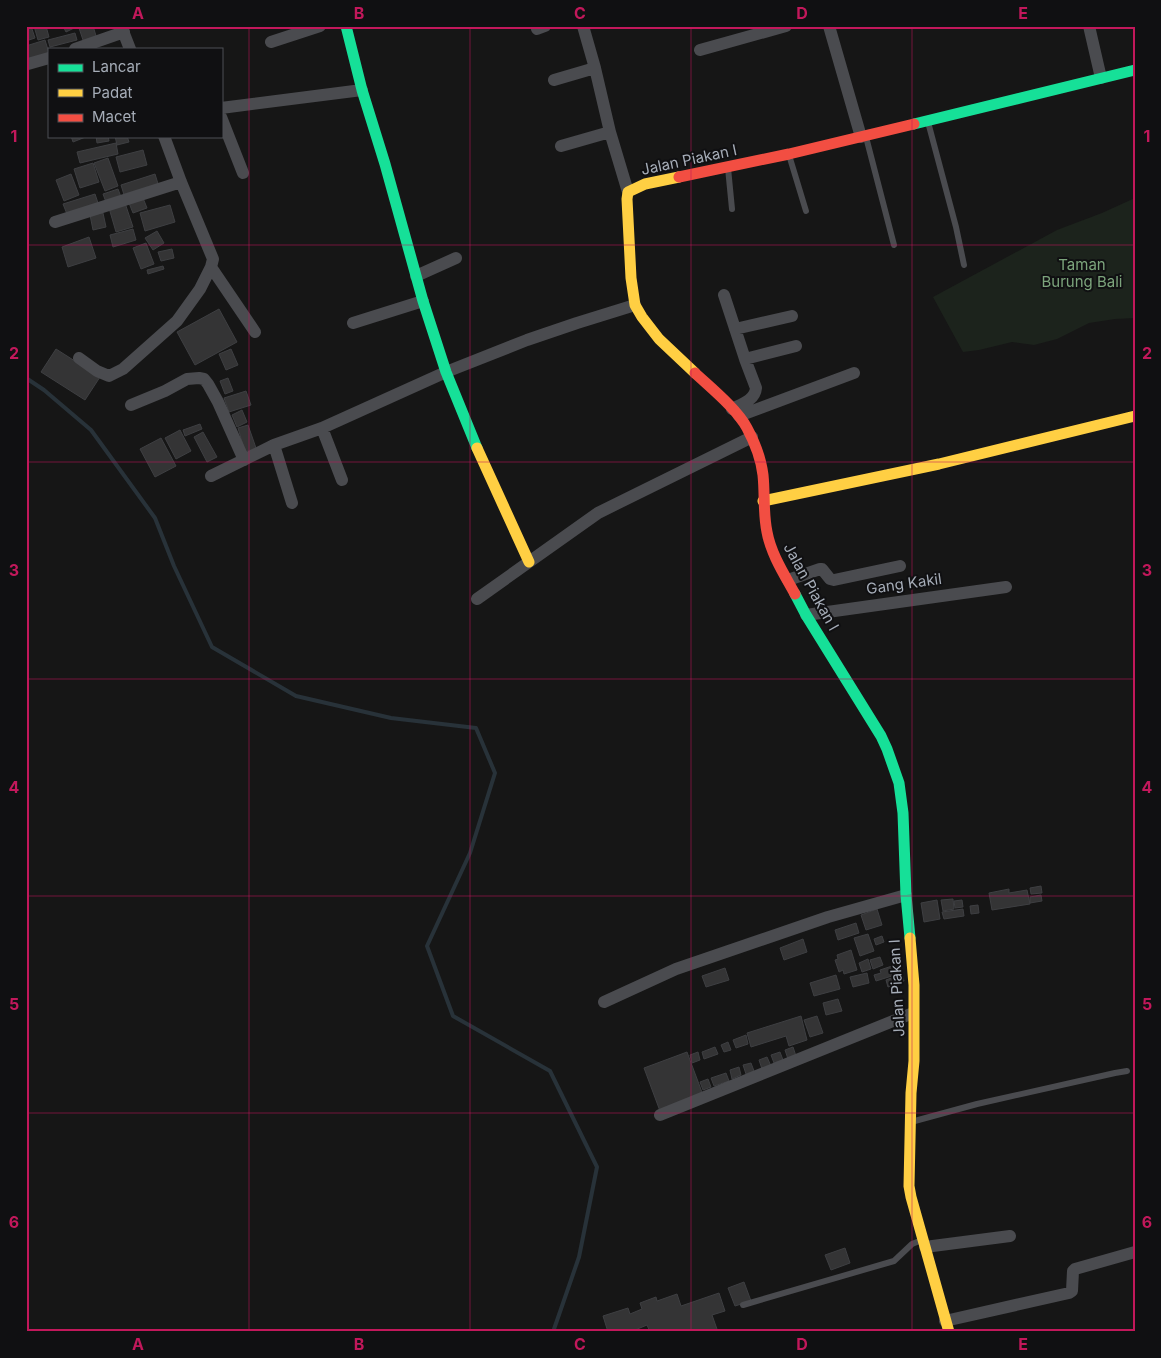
<svg xmlns="http://www.w3.org/2000/svg" width="1161" height="1358" font-family="Inter,sans-serif">
	<style>
		.green { fill: #1c231c }
		.lines { fill: none; stroke-linecap: round; stroke-linejoin: round }
		.stream { stroke: #283239; stroke-width: 4 }
		.building { fill: #343435; stroke: #3e3f42 }
		.lane { stroke: #4a4b4f; stroke-width: 6 }
		.street { stroke: #4a4b4f; stroke-width: 12 }
		.fast { stroke: #16e098; stroke-width: 11 }
		.slow { stroke: #ffcf43; stroke-width: 11 }
		.jam { stroke: #f24e42; stroke-width: 11 }
		.grid { fill: none; stroke: #c2185b; stroke-width: 1; stroke-opacity: 0.55 }
		.labels { text-anchor: middle; stroke-width: 4; stroke-linejoin: round; paint-order: stroke }
		.street-label { font-size: 15px; fill: #a6adb8; stroke: #101012 }
		.park-label { font-size: 15px; fill: #7ca47c; stroke: #101012 }
		.neatline { fill: none; stroke: #c2185b; stroke-width: 2 }
		.grid-label { font-size: 16px; text-anchor: middle; font-weight: bold; fill: #c2185b }
	</style>
	<rect width="100%" height="100%" fill="#161616"/>
	<path class="green" d="M 1135,198 L 1135,318 L 1115,319 L 1089,323 L 1057,339 L 1034,345 L 1012,342 L 979,350 L 963,352 L 933,297 L 1057,230 L 1102,213 Z"/>
	<g class="lines">
		<path class="stream" d="M 26,378 L 44,390 L 91,430 L 155,518 L 174,566 L 212,647 L 296,696 L 391,718 L 476,728 L 495,773 L 470,853 L 427,946 L 453,1016 L 550,1071 L 597,1167 L 579,1257 L 553,1332"/>
	</g>
	<path class="building" d="M 26,26 L 31,26 L 35,38 L 26,41 Z
		M 34,26 L 46,26 L 49,37 L 38,40 Z
		M 63,26 L 74,26 L 74,28 L 66,32 Z
		M 86,26 L 93,26 L 97,39 L 84,43 L 79,28 Z
		M 75,33 L 77,40 L 50,47 L 48,40 Z
		M 45,40 L 49,53 L 26,61 L 26,46 Z
		M 71,136 L 88,136 L 73,142 Z
		M 96,136 L 108,136 L 109,141 L 97,143 Z
		M 115,136 L 127,136 L 129,142 L 117,145 Z
		M 116,143 L 118,154 L 80,163 L 77,152 Z
		M 143,150 L 147,165 L 120,172 L 116,157 Z
		M 108,158 L 118,186 L 105,191 L 94,163 Z
		M 93,163 L 99,182 L 80,188 L 74,169 Z
		M 71,174 L 79,195 L 64,201 L 56,180 Z
		M 155,174 L 159,187 L 125,198 L 121,185 Z
		M 118,189 L 121,197 L 106,202 L 103,194 Z
		M 95,194 L 98,203 L 67,214 L 63,204 Z
		M 143,198 L 147,208 L 133,213 L 129,203 Z
		M 125,203 L 133,227 L 116,232 L 109,208 Z
		M 170,205 L 175,222 L 145,231 L 140,213 Z
		M 103,213 L 106,227 L 93,230 L 90,215 Z
		M 133,229 L 136,240 L 113,247 L 110,235 Z
		M 157,231 L 164,243 L 153,250 L 145,238 Z
		M 89,237 L 96,258 L 68,267 L 62,247 Z
		M 146,243 L 154,264 L 141,269 L 133,248 Z
		M 172,249 L 174,258 L 161,261 L 158,252 Z
		M 163,266 L 164,269 L 148,274 L 147,270 Z
		M 219,309 L 237,342 L 195,365 L 177,332 Z
		M 56,349 L 100,377 L 85,400 L 41,372 Z
		M 231,349 L 238,365 L 226,370 L 219,354 Z
		M 228,378 L 233,391 L 225,394 L 220,381 Z
		M 246,391 L 251,405 L 229,412 L 224,398 Z
		M 242,410 L 247,422 L 237,427 L 232,415 Z
		M 200,424 L 202,429 L 185,436 L 183,430 Z
		M 248,425 L 256,448 L 245,452 L 238,428 Z
		M 180,430 L 191,451 L 176,459 L 165,438 Z
		M 203,432 L 217,457 L 207,462 L 194,437 Z
		M 161,438 L 176,466 L 155,477 L 140,449 Z
		M 1041,886 L 1042,893 L 1031,894 L 1030,888 Z
		M 1009,889 L 1009,893 L 1027,890 L 1030,904 L 992,910 L 989,893 Z
		M 1041,895 L 1042,901 L 1030,903 L 1030,897 Z
		M 953,899 L 954,909 L 943,911 L 941,900 Z
		M 937,900 L 940,919 L 924,922 L 921,903 Z
		M 962,900 L 963,907 L 955,908 L 954,901 Z
		M 978,905 L 979,913 L 971,914 L 970,906 Z
		M 877,909 L 882,925 L 866,930 L 861,915 Z
		M 963,909 L 964,916 L 944,919 L 942,912 Z
		M 856,923 L 859,933 L 838,940 L 835,930 Z
		M 868,934 L 874,951 L 860,956 L 854,938 Z
		M 882,936 L 884,942 L 876,945 L 874,939 Z
		M 803,939 L 807,952 L 784,960 L 780,948 Z
		M 851,950 L 857,970 L 844,974 L 843,970 L 839,972 L 835,960 L 838,959 L 837,955 Z
		M 880,957 L 883,965 L 873,969 L 870,960 Z
		M 868,959 L 871,969 L 862,972 L 859,963 Z
		M 892,966 L 895,975 L 876,981 L 874,975 L 881,973 L 880,970 Z
		M 725,968 L 729,980 L 706,987 L 702,976 Z
		M 867,973 L 869,983 L 853,987 L 850,977 Z
		M 902,974 L 904,981 L 888,987 L 886,980 Z
		M 836,975 L 840,989 L 814,996 L 810,983 Z
		M 838,999 L 842,1011 L 826,1015 L 823,1003 Z
		M 801,1016 L 807,1040 L 789,1046 L 786,1036 L 751,1047 L 747,1033 Z
		M 817,1016 L 823,1033 L 810,1037 L 804,1020 Z
		M 746,1035 L 748,1044 L 736,1048 L 733,1040 Z
		M 728,1042 L 731,1050 L 724,1052 L 721,1045 Z
		M 715,1047 L 718,1054 L 704,1059 L 702,1052 Z
		M 793,1047 L 796,1056 L 788,1059 L 785,1050 Z
		M 687,1052 L 703,1095 L 660,1111 L 644,1068 Z
		M 698,1052 L 700,1060 L 692,1063 L 690,1055 Z
		M 780,1052 L 783,1060 L 774,1063 L 771,1055 Z
		M 767,1057 L 771,1066 L 762,1069 L 759,1060 Z
		M 751,1063 L 754,1071 L 746,1074 L 743,1065 Z
		M 739,1067 L 741,1075 L 732,1079 L 730,1070 Z
		M 726,1073 L 729,1081 L 714,1086 L 711,1078 Z
		M 708,1079 L 711,1087 L 703,1090 L 700,1082 Z
		M 845,1248 L 850,1263 L 831,1270 L 825,1255 Z
		M 744,1282 L 751,1301 L 735,1306 L 728,1288 Z
		M 719,1293 L 725,1311 L 712,1315 L 718,1332 L 650,1332 L 647,1325 L 635,1330 L 636,1332 L 608,1332 L 603,1316 L 628,1308 L 630,1314 L 642,1309 L 640,1303 L 656,1297 L 657,1301 L 677,1294 L 681,1306 Z"/>
	<g class="lines">
		<path class="lane" d="M 928,122 L 956,227 L 964,265
			M 866,137 L 894,245
			M 789,155 L 806,211
			M 728,168 L 732,209
			M 911,1122 L 977,1104 L 1115,1073 L 1127,1071
			M 743,1305 L 894,1261 L 912,1244 L 922,1240"/>
		<path class="street" d="M 121,26 L 130,49
			M 583,26 L 595,68 L 610,132 L 628,192
			M 829,26 L 861,137
			M 1089,26 L 1101,78
			M 537,29 L 545,26
			M 271,42 L 320,26
			M 75,49 L 124,32
			M 700,50 L 786,26
			M 28,64 L 49,58
			M 554,80 L 595,68
			M 221,108 L 362,90
			M 221,117 L 243,173
			M 561,146 L 610,132
			M 55,222 L 181,182
			M 211,267 L 255,332
			M 416,276 L 456,258
			M 724,295 L 745,359 L 756,388 C 755,400 742,404 732,409
			M 353,323 L 423,301
			M 735,329 L 792,316
			M 79,358 L 97,371 L 109,376 L 123,369 L 177,321 L 200,289 L 211,267 L 213,259 L 181,182 L 164,136
			M 745,359 L 796,346
			M 131,405 L 165,391 L 187,379 L 199,378 L 204,379 L 208,384 L 218,402 L 244,460
			M 739,416 L 854,373
			M 322,428 L 342,480
			M 274,445 L 292,503
			M 211,476 L 274,445 L 322,428 L 446,372 L 527,340 L 577,323 L 635,305
			M 788,580 L 820,569 L 822,569 L 830,579 L 834,580 L 900,566
			M 477,599 L 598,513 L 752,437
			M 806,615 L 1006,587
			M 604,1002 L 676,969 L 828,917 L 906,895
			M 660,1115 L 913,1013
			M 925,1247 L 1010,1236
			M 945,1321 L 1069,1293 L 1072,1291 L 1073,1271 L 1075,1269 L 1135,1252"/>
		<path class="fast" d="M 346,26 L 362,90 L 385,164 L 423,301 L 446,372 L 477,448
			M 914,124 L 1135,70
			M 795,594 L 806,615 L 881,736 L 887,749 L 899,783 L 903,813 L 906,895 L 910,938"/>
		<path class="slow" d="M 679,177 L 645,184 L 628,192 L 627,199 L 631,278 L 635,305 L 642,317 L 659,339 L 695,373
			M 477,448 L 529,562
			M 763,501 L 939,464 L 1135,416
			M 910,938 L 914,985 L 914,1061 L 911,1093 L 909,1186 L 911,1197 L 949,1332"/>
		<path class="jam" d="M 679,177 L 789,154 L 914,124
			M 695,373 C 711,388 737,409 747,428 C 755,443 761,458 763,475 C 765,494 763,513 767,532 C 771,554 784,574 795,594"/>
	</g>
	<path class="grid" d="M 249,26 L 249,1332M 470,26 L 470,1332M 691,26 L 691,1332M 912,26 L 912,1332M 26,245 L 1135,245M 26,462 L 1135,462M 26,679 L 1135,679M 26,896 L 1135,896M 26,1113 L 1135,1113"/>
	<g class="labels">
		<g class="street-label">
			<text transform="translate(689 160) rotate(-12)" y="5">Jalan Piakan I</text>
			<text transform="translate(904 584) rotate(-8)" y="5">Gang Kakil</text>
			<text transform="translate(811 587) rotate(61)" y="5">Jalan Piakan I</text>
			<text transform="translate(897 988) rotate(-93)" y="5">Jalan Piakan I</text>
		</g>
		<g class="park-label">
			<text x="1082" y="270">Taman<tspan x="1082" dy="17">Burung Bali</tspan></text>
		</g>
	</g>
	<rect width="1161" height="1358" fill="none" stroke="#101012" stroke-width="55"/>
	<rect x="48" y="48" width="175" height="90" fill="#101012" stroke="#4c4f54"/>
	<rect x="58" y="64" width="25" height="8" fill="#16e098" stroke="#4c4f54"/>
	<text x="92" y="72" font-size="15" fill="#a6adb8">Lancar</text>
	<rect x="58" y="89" width="25" height="8" fill="#ffcf43" stroke="#4c4f54"/>
	<text x="92" y="98" font-size="15" fill="#a6adb8">Padat</text>
	<rect x="58" y="114" width="25" height="8" fill="#f24e42" stroke="#4c4f54"/>
	<text x="92" y="122" font-size="15" fill="#a6adb8">Macet</text>
	<rect x="28" y="28" width="1106" height="1302" class="neatline"/>
	<g class="grid-label">
		<text x="138" y="19">A</text>
		<text x="359" y="19">B</text>
		<text x="580" y="19">C</text>
		<text x="802" y="19">D</text>
		<text x="1023" y="19">E</text>
		<text x="14" y="142">1</text>
		<text x="1147" y="142">1</text>
		<text x="14" y="359">2</text>
		<text x="1147" y="359">2</text>
		<text x="14" y="576">3</text>
		<text x="1147" y="576">3</text>
		<text x="14" y="793">4</text>
		<text x="1147" y="793">4</text>
		<text x="14" y="1010">5</text>
		<text x="1147" y="1010">5</text>
		<text x="14" y="1228">6</text>
		<text x="1147" y="1228">6</text>
		<text x="138" y="1350">A</text>
		<text x="359" y="1350">B</text>
		<text x="580" y="1350">C</text>
		<text x="802" y="1350">D</text>
		<text x="1023" y="1350">E</text>
	</g>
</svg>
